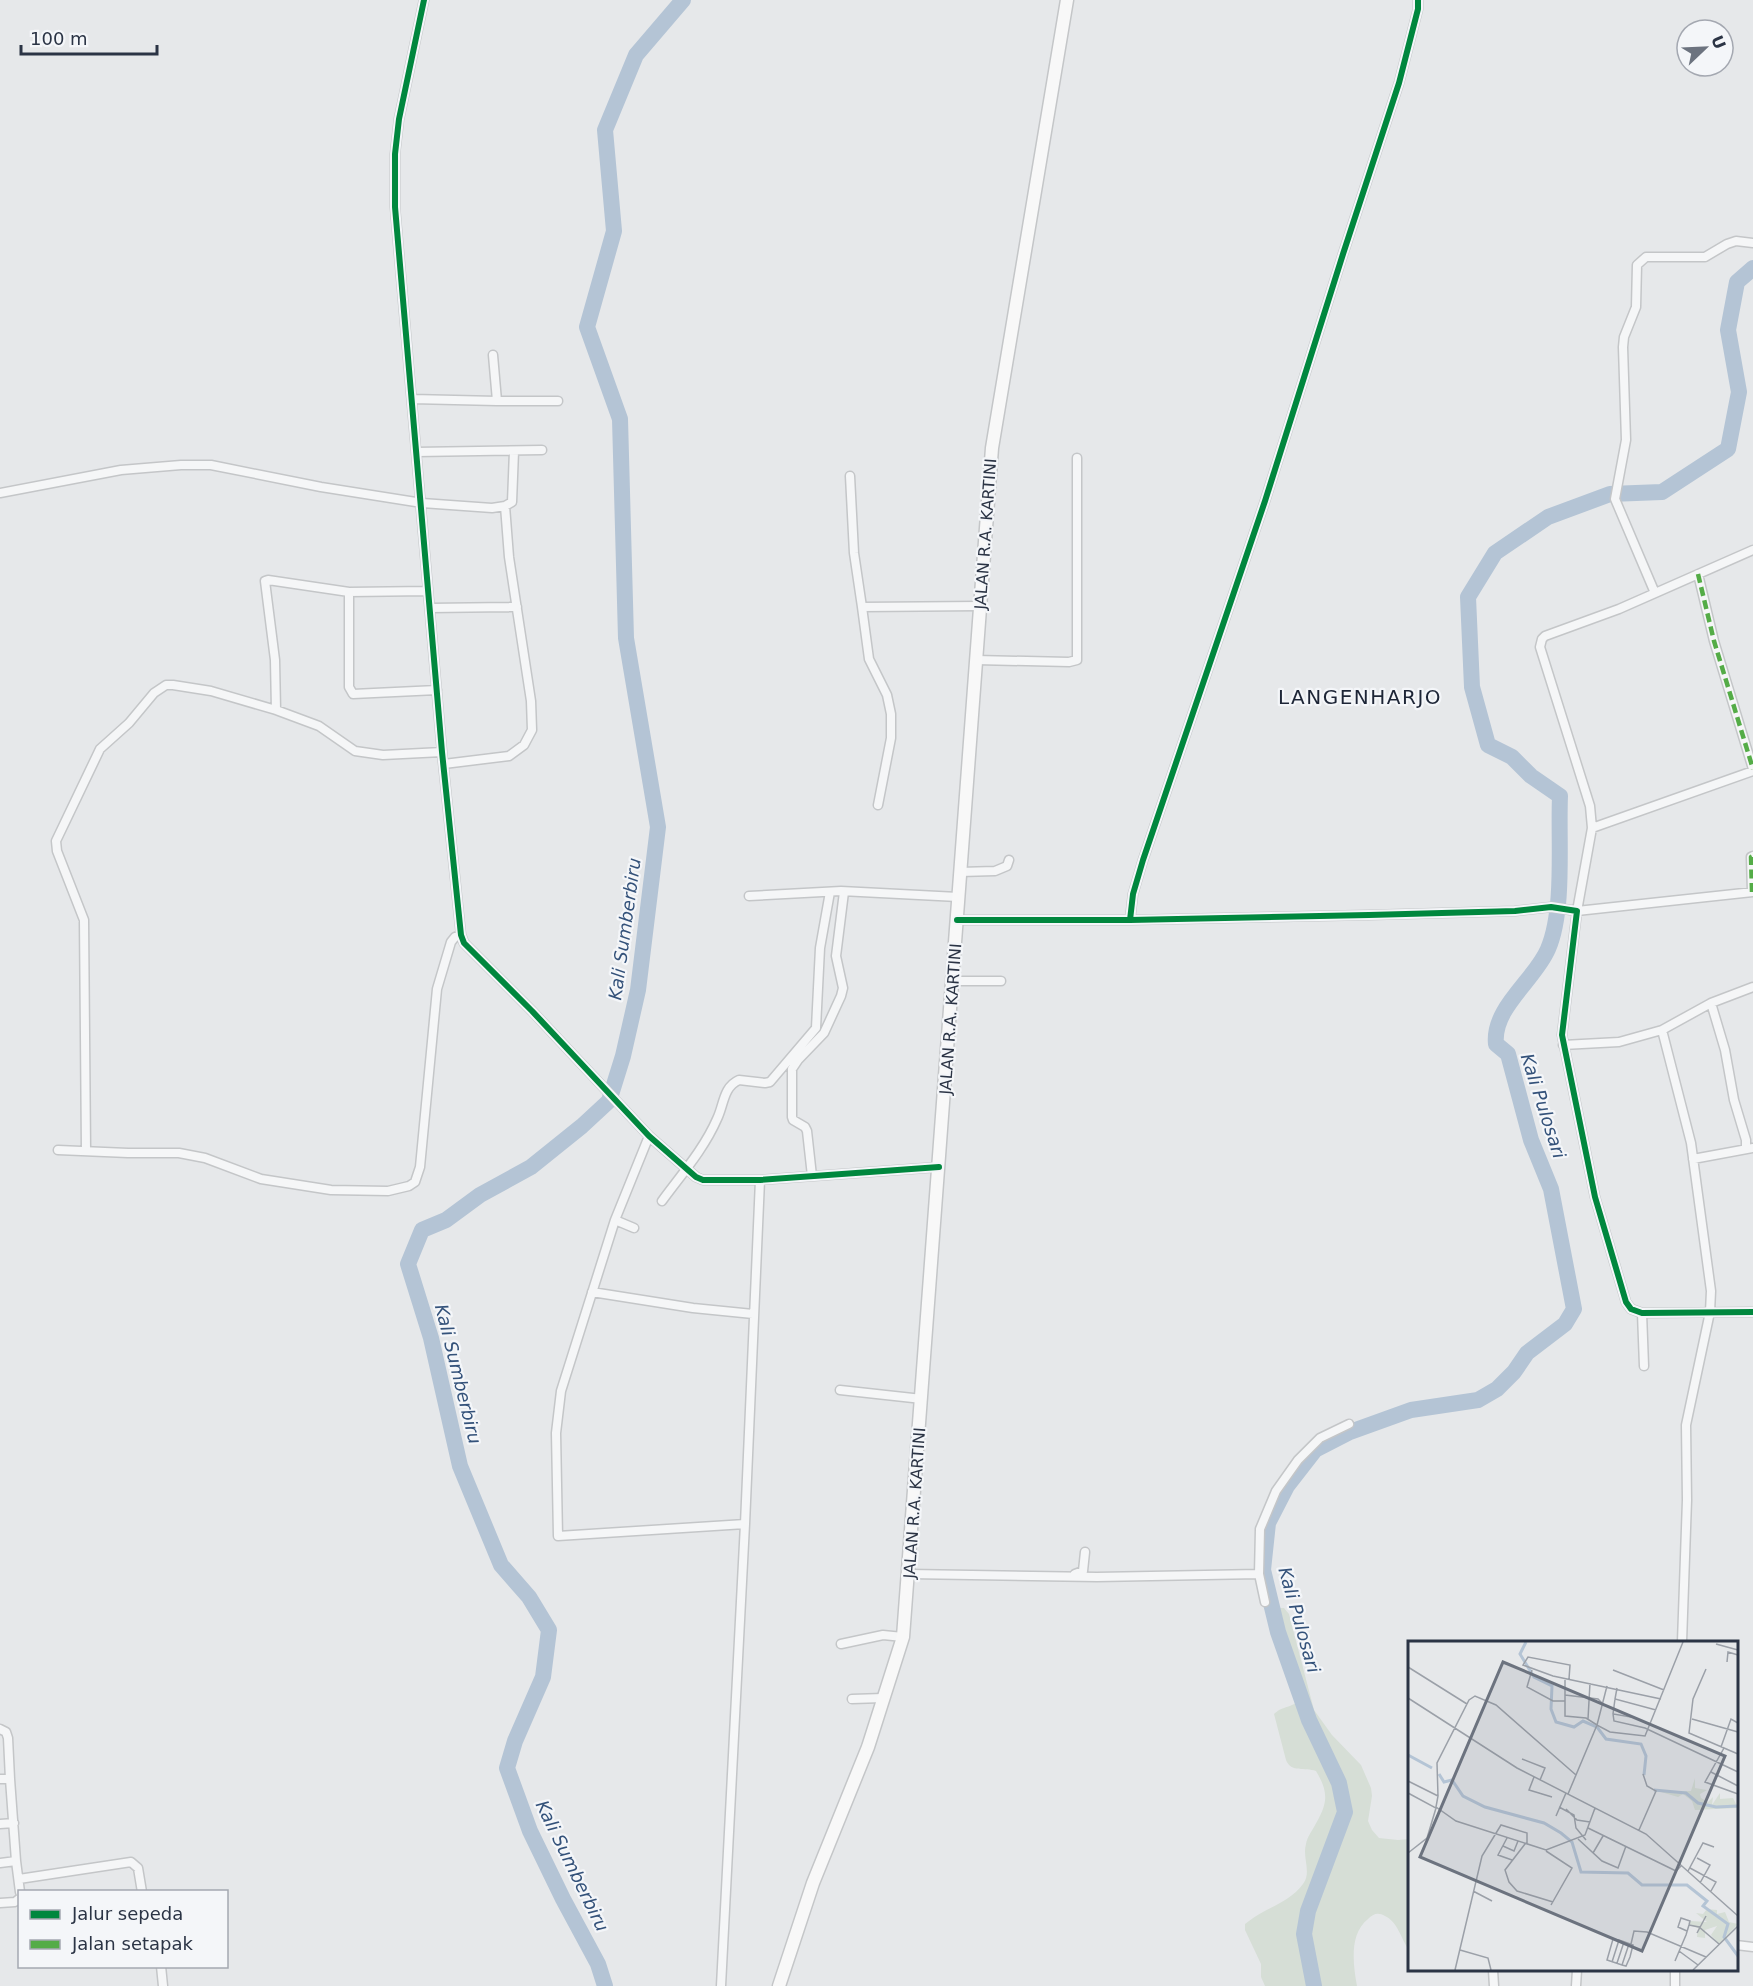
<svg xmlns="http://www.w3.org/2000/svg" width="1753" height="1986" font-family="'DejaVu Sans',sans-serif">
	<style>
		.green { fill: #d6ded6 }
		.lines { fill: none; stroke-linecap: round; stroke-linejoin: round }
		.river { stroke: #b4c4d5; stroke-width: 16 }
		.street-casing { stroke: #c4c6c8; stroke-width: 11 }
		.secondary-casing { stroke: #c4c6c8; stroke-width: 15 }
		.street { stroke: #f5f6f7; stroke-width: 8 }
		.secondary { stroke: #f8f8f8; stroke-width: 12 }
		.quiet { stroke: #54ac47; stroke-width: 4.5; stroke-dasharray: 9 4.5; stroke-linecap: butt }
		.cycleway-casing { stroke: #f4f6f9; stroke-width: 10 }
		.cycleway { stroke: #00873e; stroke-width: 6 }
		.labels { text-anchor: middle; stroke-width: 4.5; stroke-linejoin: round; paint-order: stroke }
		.street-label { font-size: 16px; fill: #2b3445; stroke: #f4f6f9 }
		.water-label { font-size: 18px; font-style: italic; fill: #34527a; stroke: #f4f6f9 }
		.quarter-label { font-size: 20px; letter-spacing: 1.5px; fill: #1d2536; stroke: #f4f6f9 }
		.inset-river { fill: none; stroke: #b4c4d5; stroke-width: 3 }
		.inset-road { fill: none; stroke: #9ba0a8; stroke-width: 1.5 }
		.view { fill: #6c737f; fill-opacity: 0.15; stroke: #6c737f; stroke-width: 3 }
		.inset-edge { fill: none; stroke: #2b3445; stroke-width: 3 }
	</style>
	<rect width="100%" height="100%" fill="#e6e8ea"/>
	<path class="green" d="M 1278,1608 L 1284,1608 L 1289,1614 L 1314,1710 L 1332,1735 L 1361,1765 L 1371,1788 L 1372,1796 L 1368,1821 L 1372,1830 L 1379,1838 L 1398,1840 L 1409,1839 L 1409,1950 C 1401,1939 1398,1922 1385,1916 C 1378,1912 1373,1914 1368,1919 C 1349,1934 1353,1964 1357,1986 L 1265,1986 L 1261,1977 L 1261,1964 L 1245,1930 L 1245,1924 L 1249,1921 C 1267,1907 1289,1903 1303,1884 C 1312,1872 1302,1858 1306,1844 C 1307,1838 1311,1832 1314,1827 C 1327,1805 1330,1794 1316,1771 C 1305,1767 1291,1773 1286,1760 L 1274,1714 C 1283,1705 1292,1709 1301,1698 L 1273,1612 Z"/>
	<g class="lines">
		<path class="river" d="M 605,1986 L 598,1964 L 563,1899 L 530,1831 L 507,1768 L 515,1741 L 543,1677 L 549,1630 L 529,1597 L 501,1565 L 460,1466 L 431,1338 L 408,1264 L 422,1230 L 446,1220 L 480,1195 L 531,1167 L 582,1126 L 609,1101 L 623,1056 L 638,990 L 658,827 L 626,638 L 620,419 L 587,327 L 614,231 L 605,130 L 636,55 L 683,0
			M 1314,1986 L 1304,1934 L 1308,1911 L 1345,1812 L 1339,1783 L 1309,1720 L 1278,1632 L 1263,1570 L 1268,1523 L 1287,1486 L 1315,1450 L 1350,1432 L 1411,1410 L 1478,1400 L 1497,1389 L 1514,1372 L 1527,1353 L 1565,1324 L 1574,1309 L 1551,1189 L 1531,1140 L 1508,1054 L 1496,1044 C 1492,1008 1535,980 1548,949 C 1565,910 1558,840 1560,796 L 1531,776 L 1512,757 L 1488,745 L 1472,687 L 1468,597 L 1495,553 L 1548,517 L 1610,494 L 1662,492 L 1728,449 L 1739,392 L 1728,330 L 1737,282 L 1753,268"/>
		<g class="street-casing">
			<path id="street" d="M 424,0 L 399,119 L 395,154 L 395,207 L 442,752 L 461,935 L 464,943 L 532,1011 L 649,1136 L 696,1177 L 703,1180 L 760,1180 L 939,1167
				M 412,399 L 497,401 L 493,355
				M 497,401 L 558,401
				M 416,452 L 542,450
				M 850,476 L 854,553 L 862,607
				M 0,493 L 121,470 L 181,465 L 211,465 L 321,487 L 422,503 L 492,508 L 505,506 L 509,557 L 531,701 L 532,730 L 524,745 L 509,756 L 444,764
				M 505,506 L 512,502 L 514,451
				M 1753,550 L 1619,609 L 1545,636 L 1542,639 L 1540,647 L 1590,806 L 1592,828 L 1577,911 L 1753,892
				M 1698,574 L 1714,641 L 1753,769
				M 349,592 L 349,687 L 353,694 L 437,690
				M 1655,593 L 1615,499 L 1626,440 L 1623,347 L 1624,337 L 1636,307 L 1637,265 L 1646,257 L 1705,257 L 1727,244 L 1736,241 L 1753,243
				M 430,608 L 517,607
				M 976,660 L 1069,662 L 1077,660 L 1077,458
				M 276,710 L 275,660 L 265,581 L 268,580 L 349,592 L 428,591
				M 878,805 L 891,738 L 891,714 L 887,695 L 869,659 L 862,607 L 980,606
				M 1592,828 L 1753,771
				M 960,872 L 995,871 L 1007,866 L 1009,860
				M 1752,892 L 1751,857 L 1753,856
				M 749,896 L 841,891 L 958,897
				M 957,920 L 1130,920 L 1369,915 L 1515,911 L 1551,907 L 1577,911 L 1562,1035 L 1595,1197 L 1626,1302 L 1631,1309 L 1642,1313 L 1753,1312
				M 1130,920 L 1133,894 L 1143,860 L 1265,501 L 1343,254 L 1399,83 L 1418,9 L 1418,0
				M 952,981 L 1001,981
				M 1563,1045 L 1619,1042 L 1662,1030
				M 649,1136 L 615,1220 L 561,1391 L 556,1433 L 558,1536 L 745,1524
				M 1746,1148 L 1746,1140 L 1734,1100 L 1725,1050 L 1711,1003 L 1753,987
				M 58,1150 L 128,1153 L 179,1153 L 205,1158 L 261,1179 L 331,1190 L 388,1191 L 409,1186 L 415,1182 L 420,1167 L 437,989 L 451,942 L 455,937 L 461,935
				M 86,1150 L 84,920 L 57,851 L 56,841 L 100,749 L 129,723 L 154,693 L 166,685 L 173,685 L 211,691 L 276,710 L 319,726 L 355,751 L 383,755 L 442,752
				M 1693,1159 L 1753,1148
				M 812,1176 L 807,1131 L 805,1127 L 793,1120 L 792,1117 L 792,1069 L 798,1060 L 824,1033 L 841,996 L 843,988 L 836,956 L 844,892
				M 662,1201 C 681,1175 704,1149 717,1119 C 724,1105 723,1087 739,1080 L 765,1083 L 770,1082 L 816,1028 L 820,948 L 830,892
				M 615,1220 L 634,1228
				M 592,1292 L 693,1308 L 753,1314
				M 1642,1313 L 1644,1366
				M 840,1390 L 922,1399
				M 909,1574 L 1097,1577 L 1259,1574 L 1260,1529 L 1276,1491 L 1298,1460 L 1320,1438 L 1349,1424
				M 1075,1574 L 1083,1571 L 1085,1552
				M 1259,1574 L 1265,1602
				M 1682,1642 L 1687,1500 L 1686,1425 L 1710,1312 L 1711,1291 L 1691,1143 L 1662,1030 L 1711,1003
				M 841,1644 L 883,1635 L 903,1637
				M 852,1699 L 883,1698
				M 0,1729 L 6,1732 L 8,1738 L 10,1779
				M 0,1779 L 10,1779 L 16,1861 L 20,1892
				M 0,1824 L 14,1823
				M 0,1863 L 16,1861
				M 19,1879 L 131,1862 L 138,1868 L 142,1892
				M 0,1903 L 15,1902 L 20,1898
				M 1736,1945 L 1753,1947
				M 161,1966 L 163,1986
				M 1493,1970 L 1494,1986
				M 721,1986 L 745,1524 L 760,1180
				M 1576,1986 L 1577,1970
				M 1675,1986 L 1675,1970"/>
		</g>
		<g class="secondary-casing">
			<path id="secondary" d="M 779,1986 L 813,1883 L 868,1747 L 903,1637 L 992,448 L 1067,0"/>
		</g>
		<use href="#street" class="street"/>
		<use href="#secondary" class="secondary"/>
		<path class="quiet" d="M 1698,574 L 1714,641 L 1753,769
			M 1752,892 L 1751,857 L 1753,856"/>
		<g class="cycleway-casing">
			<path id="cycleway" d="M 424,0 L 399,119 L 395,154 L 395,207 L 442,752 L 461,935 L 464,943 L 532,1011 L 649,1136 L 696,1177 L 703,1180 L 760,1180 L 939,1167
				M 957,920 L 1130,920 L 1369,915 L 1515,911 L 1551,907 L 1577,911 L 1562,1035 L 1595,1197 L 1626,1302 L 1631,1309 L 1642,1313 L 1753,1312
				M 1130,920 L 1133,894 L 1143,860 L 1265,501 L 1343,254 L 1399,83 L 1418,9 L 1418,0"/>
		</g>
		<use href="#cycleway" class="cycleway"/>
	</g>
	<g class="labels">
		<g class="street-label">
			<text transform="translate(985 534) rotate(-86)" y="6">JALAN R.A. KARTINI</text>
			<text transform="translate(950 1019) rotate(-86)" y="6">JALAN R.A. KARTINI</text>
			<text transform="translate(914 1503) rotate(-86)" y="6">JALAN R.A. KARTINI</text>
		</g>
		<g class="water-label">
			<text transform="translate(625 929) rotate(-82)" y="6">Kali Sumberbiru</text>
			<text transform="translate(1543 1106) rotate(72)" y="6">Kali Pulosari</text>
			<text transform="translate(458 1374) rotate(76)" y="6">Kali Sumberbiru</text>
			<text transform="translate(1299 1620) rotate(74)" y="6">Kali Pulosari</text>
			<text transform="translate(572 1866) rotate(64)" y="6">Kali Sumberbiru</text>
		</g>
		<g class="quarter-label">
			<text x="1360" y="704">LANGENHARJO</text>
		</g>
	</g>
	<g transform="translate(1408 1641)">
		<rect width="330" height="330" fill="#e6e8ea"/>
		<path d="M 287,137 L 287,147 L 299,149 L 292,153 L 293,157 L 300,161 L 305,156 L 304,164 L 312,152 L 312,158 L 325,157 L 330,167 L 287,169 L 284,160 L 275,153 L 270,156 L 253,151 L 283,150 ZM 299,268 L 309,269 L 309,273 L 317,271 L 321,281 L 330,283 L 311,303 L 303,294 L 309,285 L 297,289 L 297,297 L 289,296 L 290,287 L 281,284 L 283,280 L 299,281 L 288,272 L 295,273 Z" fill="#d6ded6"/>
		<path class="inset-river" d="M 118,1 L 112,13 L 126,36 L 144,45 L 143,68 L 148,81 L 166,86 L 175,80 L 189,86 L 198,98 L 233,103 L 238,115 L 236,134M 0,114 L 24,127M 31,133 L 36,141 L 44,139 L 55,155 L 77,166 L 136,182 L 153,192 L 164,201 L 173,231 L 220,232 L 234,244 L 279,244 L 299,260 L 295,265 L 320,283 L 316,296 L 330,315M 246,149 L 278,152 L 290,162 L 308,166 L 330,165"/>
		<path class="inset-road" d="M 308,3 L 330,9M 319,21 L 320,11 L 330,14M 0,26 L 59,63M 298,28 L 285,58 L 281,92 L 330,113M 124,29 L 119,46 L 145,60 L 157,60M 205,29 L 256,49M 157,37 L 157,75 L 178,77 L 189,84 L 199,45M 161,38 L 162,24 L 120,16 L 115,24 L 145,35 L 253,58M 209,47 L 207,58 L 248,69M 157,54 L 190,58 L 195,63M 0,57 L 109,127 L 238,193 L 330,275M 207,58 L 205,73 L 223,76M 205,73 L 206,80 L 237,87 L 330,131M 180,78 L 182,42M 284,78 L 330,91M 313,106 L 323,78 L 330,82M 316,107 L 297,141 L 330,153M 114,118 L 137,127 L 132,139M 303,131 L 330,145M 126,136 L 121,149 L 144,156M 0,140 L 30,155 L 28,166 L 48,180 L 138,209 L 177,194 L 187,167M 0,152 L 28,167 L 19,197 L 0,212M 160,153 L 189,84 L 202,91 L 237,95 L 275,1M 30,155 L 29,122 L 61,59 L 67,55 L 88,64 L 168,134M 151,166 L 166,174 L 168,187 L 178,199M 158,168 L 169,179 L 182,181M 148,175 L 158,152M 180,187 L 268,230 L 273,225M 231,189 L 248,150 L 239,145 L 235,133M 99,197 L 90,214 L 104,219M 170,198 L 194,220 L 210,227 L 218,205M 117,203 L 97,229 L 101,241 L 109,250 L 145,261M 95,205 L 106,210 L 110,200M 138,210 L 164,227 L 143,264M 185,212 L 195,195M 289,217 L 302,224 L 292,242M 282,227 L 308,241 L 303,250M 280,230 L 295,202 L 306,206M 65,250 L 84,260M 281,284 L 291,286 L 311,303M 289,292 L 298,275M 223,303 L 226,290 L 239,291 L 298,316M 52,309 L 80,317 L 83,329M 271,310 L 290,324M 267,320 L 275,301 L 278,294 L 281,284 L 282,280 L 273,277 L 270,286 L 279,290M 204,321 L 211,299 L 225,304 L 222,316 L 218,325 L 214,324 L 199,319 L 205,298 L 211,299M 209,322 L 216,301M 214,324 L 221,303M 47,329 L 74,215 L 93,184 L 119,192 L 119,203M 285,329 L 330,285"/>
		<path class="view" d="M 95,21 L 317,115 L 234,310 L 12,216 Z"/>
		<rect width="330" height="330" class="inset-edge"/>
	</g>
	<rect x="18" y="1890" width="210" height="78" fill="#f4f6f9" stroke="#a4a8b1" stroke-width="1.5"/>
	<rect x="30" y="1910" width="30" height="9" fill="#00873e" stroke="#a4a8b1" stroke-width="1.5"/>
	<text x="72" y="1920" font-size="18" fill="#2b3445">Jalur sepeda</text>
	<rect x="30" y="1940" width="30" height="9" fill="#54ac47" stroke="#a4a8b1" stroke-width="1.5"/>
	<text x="72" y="1950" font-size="18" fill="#2b3445">Jalan setapak</text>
	<g transform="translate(1705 48) rotate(67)"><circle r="28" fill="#f4f6f9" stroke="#a4a8b1" stroke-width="1.5"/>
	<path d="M0-4.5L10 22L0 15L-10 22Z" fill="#6c737f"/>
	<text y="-9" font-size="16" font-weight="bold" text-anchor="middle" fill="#2b3445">U</text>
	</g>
	<path d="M21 45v9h136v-9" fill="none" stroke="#2b3445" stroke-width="3"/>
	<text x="30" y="45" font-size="18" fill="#2b3445" stroke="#f4f6f9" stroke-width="4.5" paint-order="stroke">100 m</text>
</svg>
